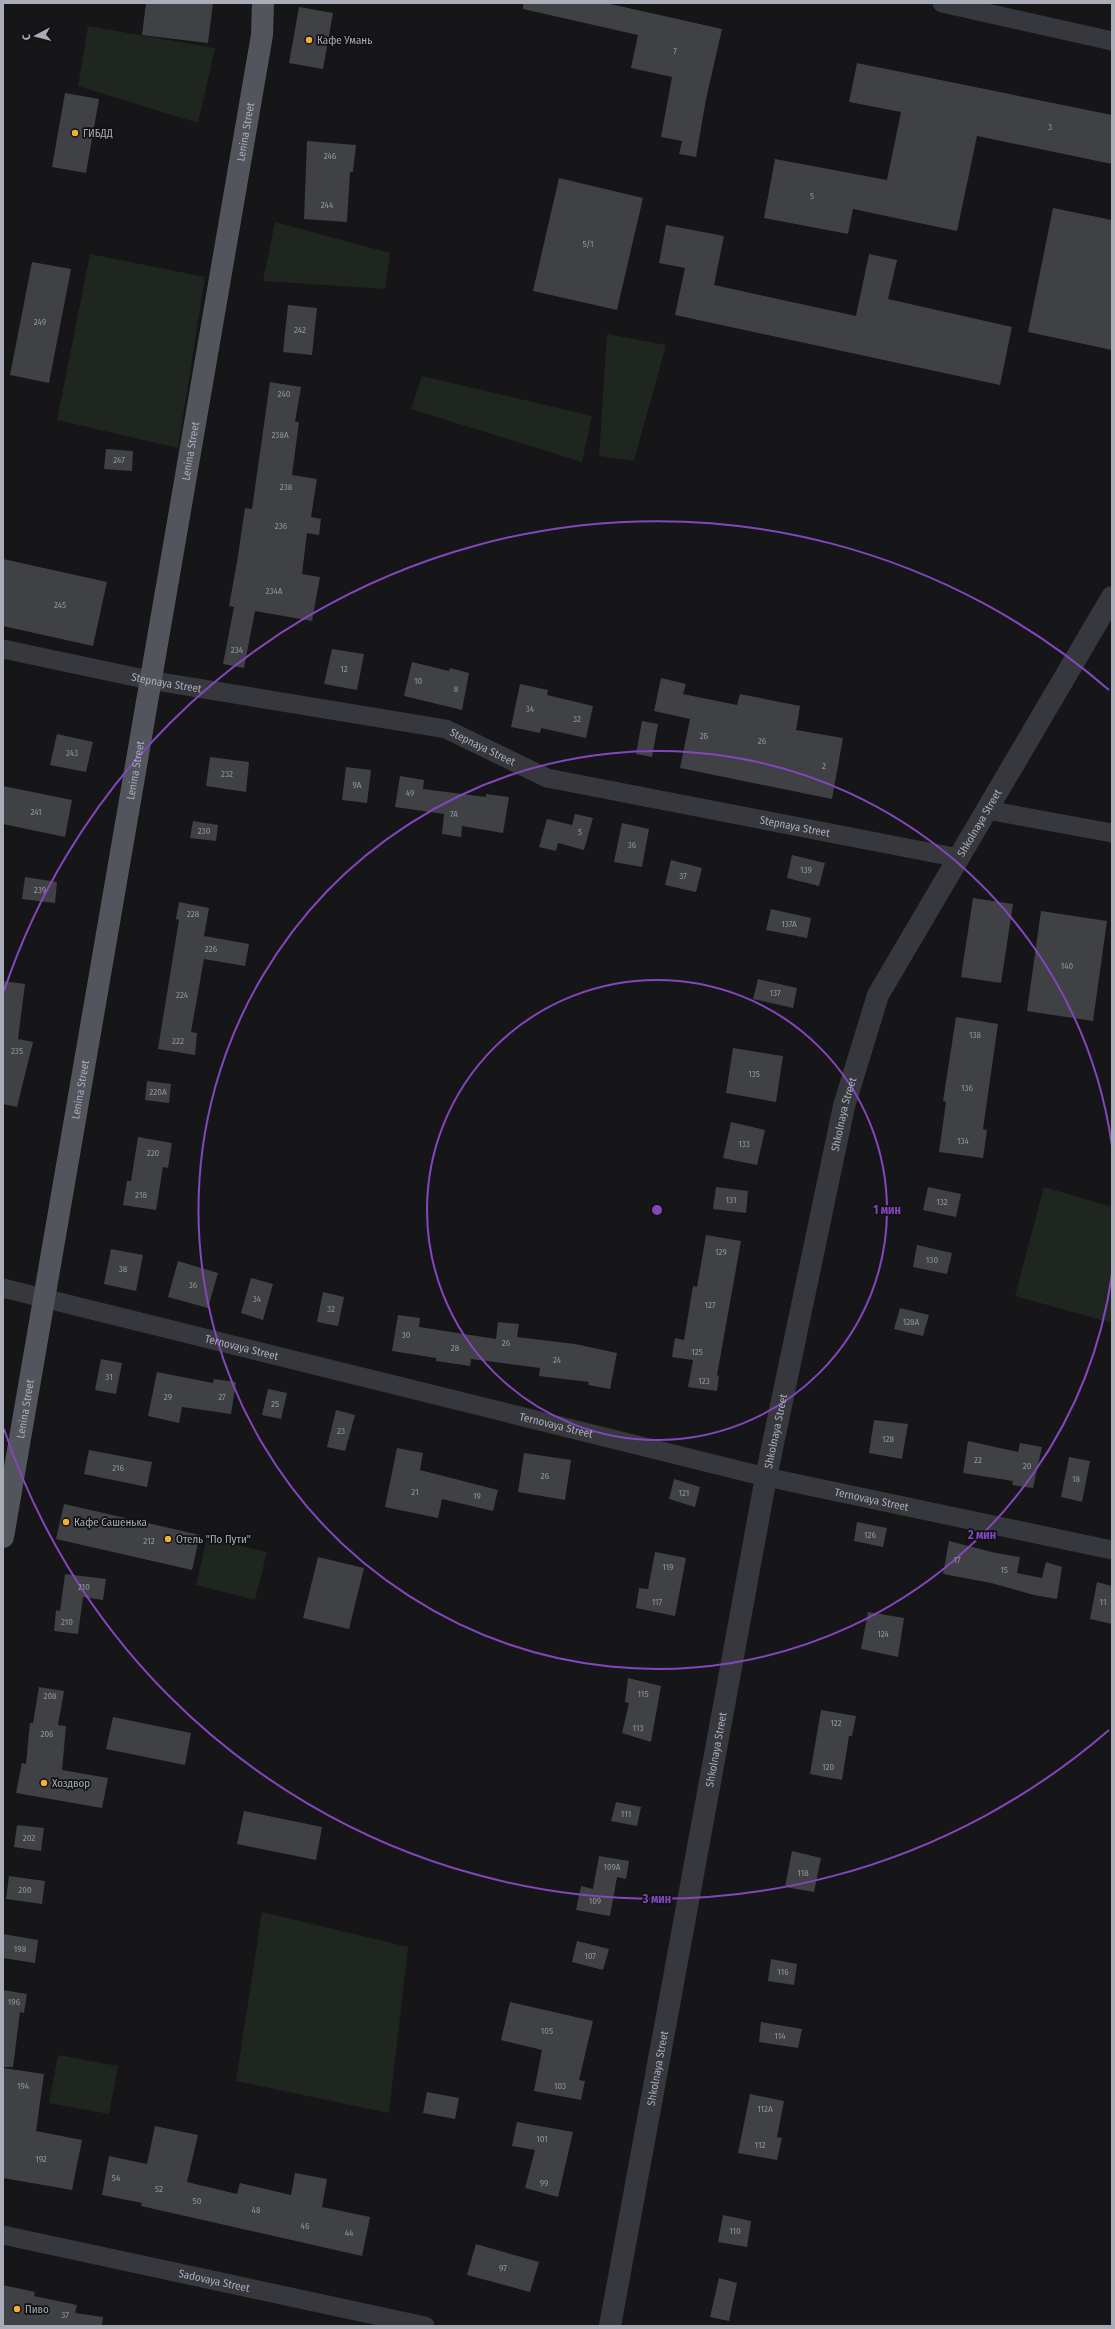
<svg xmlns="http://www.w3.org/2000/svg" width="1115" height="2329" font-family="'Fira Sans Condensed',sans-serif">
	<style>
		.green { fill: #1e261f }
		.building { fill: #404145 }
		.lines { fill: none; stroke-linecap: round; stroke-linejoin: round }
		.minor { stroke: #37383d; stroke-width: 19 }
		.tertiary { stroke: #37383d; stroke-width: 22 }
		.primary { stroke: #53555c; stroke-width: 22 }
		.ring { fill: none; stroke: #8446be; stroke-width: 2 }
		.poi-dot { fill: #f2b134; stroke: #111113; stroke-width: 1.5 }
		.labels { text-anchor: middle; stroke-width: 3.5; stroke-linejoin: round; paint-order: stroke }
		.number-label { font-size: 9px; fill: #8e929b }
		.poi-label { font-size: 11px; fill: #a8adb8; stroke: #111113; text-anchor: start }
		.street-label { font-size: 11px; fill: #a8adb8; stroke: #111113 }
		.centre { fill: #8446be; stroke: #111113; stroke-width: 2 }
		.ring-label { font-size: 12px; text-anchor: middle; font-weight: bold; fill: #8446be; stroke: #111113; stroke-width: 3.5; stroke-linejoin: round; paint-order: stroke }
	</style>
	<rect width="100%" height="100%" fill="#161618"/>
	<path class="green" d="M 88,26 L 215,48 L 198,123 L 78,86 Z
		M 275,222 L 390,253 L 385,289 L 263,281 Z
		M 90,254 L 205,277 L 178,448 L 57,420 Z
		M 607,334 L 666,345 L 634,461 L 599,456 Z
		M 422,376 L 592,416 L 582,462 L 411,409 Z
		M 1044,1187 L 1112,1207 L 1112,1323 L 1015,1296 Z
		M 207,1538 L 267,1552 L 255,1600 L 196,1585 Z
		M 262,1912 L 408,1947 L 389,2113 L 236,2081 Z
		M 58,2055 L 118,2066 L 109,2114 L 49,2103 Z"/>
	<path class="building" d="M 146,3 L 213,3 L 208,43 L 142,35 Z
		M 523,3 L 606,3 L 722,29 L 706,99 L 696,157 L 679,154 L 682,141 L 661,137 L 672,77 L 631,68 L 638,35 L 523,9 Z
		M 299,7 L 333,13 L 323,69 L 289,63 Z
		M 857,63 L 1112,115 L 1112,164 L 977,136 L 957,231 L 853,209 L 848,234 L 764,218 L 775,159 L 887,180 L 901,112 L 849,102 Z
		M 65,93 L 99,99 L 86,173 L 52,167 Z
		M 307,141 L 356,145 L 353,172 L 350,172 L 347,222 L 304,219 Z
		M 559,178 L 643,198 L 617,310 L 533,291 Z
		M 1053,208 L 1112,220 L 1112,350 L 1028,332 Z
		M 666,225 L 724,236 L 714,285 L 856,316 L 869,254 L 897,260 L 888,299 L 1012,327 L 1000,385 L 675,315 L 685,268 L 659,263 Z
		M 32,262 L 71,269 L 49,383 L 10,375 Z
		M 288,305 L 317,308 L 312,355 L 283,352 Z
		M 270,382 L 301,387 L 295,422 L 299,422 L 292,475 L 317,479 L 311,517 L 321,519 L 319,535 L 307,533 L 302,574 L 320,577 L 312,621 L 255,611 L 244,668 L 223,664 L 234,607 L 229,606 L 237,562 L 245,508 L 252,509 Z
		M 106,449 L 133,451 L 132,471 L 104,469 Z
		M 3,559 L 107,582 L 93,646 L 3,626 Z
		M 332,649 L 364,654 L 357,690 L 324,684 Z
		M 412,662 L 449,671 L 450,668 L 469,673 L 462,710 L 404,696 Z
		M 661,678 L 686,684 L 683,694 L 737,705 L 740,694 L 800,706 L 796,730 L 843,738 L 832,799 L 680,768 L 690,719 L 654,711 Z
		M 520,684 L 548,690 L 547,695 L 593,706 L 586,738 L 541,728 L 540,733 L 511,727 Z
		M 642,721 L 658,724 L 652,757 L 636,754 Z
		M 57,734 L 93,742 L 86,772 L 50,765 Z
		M 210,757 L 249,762 L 246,792 L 206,786 Z
		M 346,767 L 371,770 L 367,803 L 342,800 Z
		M 400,776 L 424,780 L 423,789 L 486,797 L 486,794 L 509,797 L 503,833 L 462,826 L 461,837 L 442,834 L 444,814 L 395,807 Z
		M 3,786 L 72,800 L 65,837 L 3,824 Z
		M 575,814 L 593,818 L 584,850 L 558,843 L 556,851 L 539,847 L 547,819 L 572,825 Z
		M 193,821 L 218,825 L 216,841 L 190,838 Z
		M 622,823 L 649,829 L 642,867 L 614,862 Z
		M 792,855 L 825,863 L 819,886 L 787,878 Z
		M 671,860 L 702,868 L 696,892 L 665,885 Z
		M 25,877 L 57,882 L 55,903 L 22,899 Z
		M 973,898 L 1013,904 L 1001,983 L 961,977 Z
		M 179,902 L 209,908 L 204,936 L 249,944 L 245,966 L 204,959 L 191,1032 L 197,1033 L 195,1055 L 158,1049 L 179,920 L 176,919 Z
		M 771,909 L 811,918 L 807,938 L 766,930 Z
		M 1041,911 L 1107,921 L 1093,1021 L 1027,1011 Z
		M 758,979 L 797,988 L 793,1008 L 753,999 Z
		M 3,981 L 25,984 L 18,1039 L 33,1042 L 17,1107 L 3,1104 Z
		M 956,1017 L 998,1024 L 983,1129 L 987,1130 L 983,1158 L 939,1152 L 946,1102 L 943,1101 Z
		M 733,1048 L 783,1056 L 776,1102 L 726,1093 Z
		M 147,1081 L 171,1084 L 169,1103 L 145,1100 Z
		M 731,1122 L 765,1130 L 757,1165 L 723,1158 Z
		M 138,1137 L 172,1143 L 168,1168 L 163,1167 L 156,1210 L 123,1205 L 127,1181 L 131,1181 Z
		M 716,1187 L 748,1191 L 746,1213 L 713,1209 Z
		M 928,1187 L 961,1194 L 956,1217 L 923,1210 Z
		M 706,1235 L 741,1241 L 717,1375 L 719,1376 L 717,1391 L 688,1387 L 693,1360 L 672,1357 L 675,1338 L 684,1340 L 693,1286 L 697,1287 Z
		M 917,1245 L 952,1253 L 947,1274 L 913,1267 Z
		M 111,1249 L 143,1255 L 136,1291 L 104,1284 Z
		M 178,1261 L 218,1273 L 208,1308 L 168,1297 Z
		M 251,1278 L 273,1284 L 263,1320 L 241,1313 Z
		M 323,1292 L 344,1297 L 338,1326 L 317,1322 Z
		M 900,1308 L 929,1315 L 923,1336 L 894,1329 Z
		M 398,1315 L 420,1318 L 419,1327 L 496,1339 L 498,1322 L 519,1324 L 517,1337 L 575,1344 L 617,1353 L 610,1389 L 588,1385 L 589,1382 L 539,1376 L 540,1368 L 471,1359 L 470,1366 L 436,1361 L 436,1358 L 392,1351 Z
		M 101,1359 L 122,1363 L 116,1394 L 95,1390 Z
		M 157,1372 L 213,1383 L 214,1379 L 236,1382 L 231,1414 L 182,1407 L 179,1423 L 148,1416 Z
		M 268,1389 L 287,1393 L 281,1419 L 262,1415 Z
		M 336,1410 L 355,1415 L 345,1451 L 327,1447 Z
		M 874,1420 L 908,1424 L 902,1459 L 869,1453 Z
		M 968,1441 L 1018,1452 L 1020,1443 L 1042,1447 L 1033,1488 L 1012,1485 L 1013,1481 L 963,1473 Z
		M 397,1448 L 423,1453 L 420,1470 L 498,1490 L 493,1511 L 442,1499 L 438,1518 L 385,1507 Z
		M 89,1450 L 152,1462 L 147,1487 L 84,1474 Z
		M 524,1453 L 571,1460 L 565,1500 L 518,1492 Z
		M 1069,1457 L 1090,1461 L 1082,1502 L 1061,1497 Z
		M 674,1479 L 700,1487 L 695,1507 L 669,1499 Z
		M 64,1504 L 200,1535 L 192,1570 L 56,1539 Z
		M 857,1522 L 887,1528 L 883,1547 L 854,1541 Z
		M 949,1541 L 996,1553 L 1020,1557 L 1017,1573 L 1042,1578 L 1046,1562 L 1062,1567 L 1057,1599 L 1034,1595 L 991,1583 L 943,1574 Z
		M 655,1552 L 686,1558 L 675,1616 L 636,1608 L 639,1588 L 648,1589 Z
		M 318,1557 L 364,1568 L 349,1629 L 303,1618 Z
		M 65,1574 L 106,1579 L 103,1600 L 83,1597 L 78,1634 L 54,1631 L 56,1610 L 60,1611 Z
		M 1097,1582 L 1112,1586 L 1112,1624 L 1090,1619 Z
		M 868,1612 L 904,1618 L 898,1657 L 861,1649 Z
		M 628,1678 L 661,1686 L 651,1742 L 622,1733 L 629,1703 L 625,1702 Z
		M 39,1687 L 64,1691 L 58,1725 L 66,1726 L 62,1770 L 108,1778 L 102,1808 L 16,1793 L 22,1763 L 26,1764 L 30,1723 L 33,1723 Z
		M 821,1710 L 856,1716 L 852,1736 L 849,1736 L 842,1780 L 810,1774 Z
		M 113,1717 L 191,1733 L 185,1765 L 106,1749 Z
		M 616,1802 L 641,1807 L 637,1826 L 611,1821 Z
		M 244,1811 L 322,1827 L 316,1860 L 237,1844 Z
		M 17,1825 L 44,1828 L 41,1851 L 14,1847 Z
		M 792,1851 L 821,1858 L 814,1892 L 785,1887 Z
		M 599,1856 L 629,1861 L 626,1879 L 617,1877 L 610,1916 L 576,1910 L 581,1886 L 593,1889 Z
		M 9,1876 L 45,1881 L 42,1904 L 6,1899 Z
		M 3,1934 L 38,1940 L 35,1963 L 3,1958 Z
		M 577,1941 L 609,1949 L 603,1970 L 572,1962 Z
		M 771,1959 L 797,1964 L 794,1985 L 768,1981 Z
		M 3,1990 L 27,1994 L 24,2013 L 20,2012 L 13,2067 L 3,2067 Z
		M 510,2002 L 593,2021 L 579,2080 L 585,2081 L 581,2100 L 534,2091 L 542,2050 L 501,2040 Z
		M 761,2022 L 802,2029 L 798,2048 L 759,2042 Z
		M 3,2068 L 44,2074 L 36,2131 L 82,2140 L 72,2190 L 3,2178 Z
		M 427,2092 L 459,2098 L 455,2119 L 423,2113 Z
		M 750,2094 L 784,2101 L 777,2137 L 782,2138 L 777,2160 L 738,2153 Z
		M 517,2122 L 573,2132 L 558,2197 L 525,2188 L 535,2150 L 512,2146 Z
		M 155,2126 L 198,2135 L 187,2182 L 237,2194 L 240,2183 L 291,2195 L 295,2173 L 327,2179 L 322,2207 L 370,2217 L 362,2256 L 141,2206 L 142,2203 L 102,2195 L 109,2156 L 147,2164 Z
		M 723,2215 L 751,2221 L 747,2247 L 718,2242 Z
		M 476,2244 L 539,2262 L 530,2292 L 467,2275 Z
		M 719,2278 L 737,2283 L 729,2321 L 710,2317 Z
		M 3,2285 L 35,2292 L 34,2296 L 77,2305 L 75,2313 L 103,2317 L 102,2326 L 3,2326 Z"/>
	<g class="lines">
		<g class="minor">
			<path d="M 942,3 L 1112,41"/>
			<path id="s1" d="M 3,649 L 149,680 L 446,729 L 547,778 L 959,858"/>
			<path d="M 987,810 L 1112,833"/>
			<path id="s2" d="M 3,1288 L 766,1477 L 1112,1550"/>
			<path id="s3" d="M 3,2235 L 425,2326"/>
		</g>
		<path class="tertiary" id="s4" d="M 610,2326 L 766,1477 L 844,1106 L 878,995 L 1112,597"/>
		<path class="primary" id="s5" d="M 3,1537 L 262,35 L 263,3"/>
	</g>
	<g class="ring">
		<circle cx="657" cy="1210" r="230"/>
		<path d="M1112 1274A459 459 0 1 1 1112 1146"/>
		<path d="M1109 1730A689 689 0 0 1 4 1429M4 991A689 689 0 0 1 1109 690"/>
	</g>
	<g class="poi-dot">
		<circle cx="309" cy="40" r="4"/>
		<circle cx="75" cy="133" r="4"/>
		<circle cx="66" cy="1522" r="4"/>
		<circle cx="168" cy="1539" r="4"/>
		<circle cx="44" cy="1783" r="4"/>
		<circle cx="17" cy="2309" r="4"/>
	</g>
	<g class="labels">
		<g class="number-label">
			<text x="675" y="54">7</text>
			<text x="1050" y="130">3</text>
			<text x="330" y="159">246</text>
			<text x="812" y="199">5</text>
			<text x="327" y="208">244</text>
			<text x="588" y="247">5/1</text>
			<text x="40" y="325">249</text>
			<text x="300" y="333">242</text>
			<text x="284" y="397">240</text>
			<text x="280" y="438">238А</text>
			<text x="119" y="463">247</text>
			<text x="286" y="490">238</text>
			<text x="281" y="529">236</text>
			<text x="274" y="594">234А</text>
			<text x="60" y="608">245</text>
			<text x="237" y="653">234</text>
			<text x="344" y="672">12</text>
			<text x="418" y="684">10</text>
			<text x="456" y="692">8</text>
			<text x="530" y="712">34</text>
			<text x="577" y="722">32</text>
			<text x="704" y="739">2Б</text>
			<text x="762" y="744">26</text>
			<text x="72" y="756">243</text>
			<text x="824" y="769">2</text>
			<text x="227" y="777">232</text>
			<text x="357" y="788">9А</text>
			<text x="410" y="796">49</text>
			<text x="36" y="815">241</text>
			<text x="454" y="817">7А</text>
			<text x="204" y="834">230</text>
			<text x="580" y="835">5</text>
			<text x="632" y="848">36</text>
			<text x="806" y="873">139</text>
			<text x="683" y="879">37</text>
			<text x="40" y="893">239</text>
			<text x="193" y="917">228</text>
			<text x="789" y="927">137А</text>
			<text x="211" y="952">226</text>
			<text x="1067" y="969">140</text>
			<text x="775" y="996">137</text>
			<text x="182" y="998">224</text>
			<text x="975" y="1038">138</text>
			<text x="178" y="1044">222</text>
			<text x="17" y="1054">235</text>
			<text x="754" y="1077">135</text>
			<text x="967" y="1091">136</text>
			<text x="158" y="1095">220А</text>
			<text x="963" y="1144">134</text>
			<text x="744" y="1147">133</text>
			<text x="153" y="1156">220</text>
			<text x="141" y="1198">218</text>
			<text x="731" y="1203">131</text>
			<text x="942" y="1205">132</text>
			<text x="721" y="1255">129</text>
			<text x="932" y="1263">130</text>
			<text x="123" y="1272">38</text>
			<text x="193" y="1288">36</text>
			<text x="257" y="1302">34</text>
			<text x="710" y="1308">127</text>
			<text x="331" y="1312">32</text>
			<text x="911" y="1325">128А</text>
			<text x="406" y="1338">30</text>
			<text x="506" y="1346">26</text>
			<text x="455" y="1351">28</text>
			<text x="697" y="1355">125</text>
			<text x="557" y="1363">24</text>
			<text x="109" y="1380">31</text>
			<text x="704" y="1384">123</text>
			<text x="168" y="1400">29</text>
			<text x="222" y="1400">27</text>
			<text x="275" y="1407">25</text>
			<text x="341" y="1434">23</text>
			<text x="888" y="1442">128</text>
			<text x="978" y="1463">22</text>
			<text x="1027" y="1469">20</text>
			<text x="118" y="1471">216</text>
			<text x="545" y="1479">26</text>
			<text x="1076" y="1482">18</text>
			<text x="415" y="1495">21</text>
			<text x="684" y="1496">121</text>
			<text x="477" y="1499">19</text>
			<text x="870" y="1538">126</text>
			<text x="149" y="1544">212</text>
			<text x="957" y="1563">17</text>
			<text x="668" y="1570">119</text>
			<text x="1004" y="1573">15</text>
			<text x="84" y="1590">210</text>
			<text x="657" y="1605">117</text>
			<text x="1103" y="1605">11</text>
			<text x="67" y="1625">210</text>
			<text x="883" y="1637">124</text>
			<text x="643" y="1697">115</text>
			<text x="50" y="1699">208</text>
			<text x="836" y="1726">122</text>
			<text x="638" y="1731">113</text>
			<text x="47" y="1737">206</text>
			<text x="828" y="1770">120</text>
			<text x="626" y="1817">111</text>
			<text x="29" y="1841">202</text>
			<text x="612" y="1870">109А</text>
			<text x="803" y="1876">118</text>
			<text x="25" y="1893">200</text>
			<text x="595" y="1904">109</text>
			<text x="20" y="1952">198</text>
			<text x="590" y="1959">107</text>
			<text x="783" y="1975">116</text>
			<text x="14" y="2005">196</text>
			<text x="547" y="2034">105</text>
			<text x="780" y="2039">114</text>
			<text x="23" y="2089">194</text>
			<text x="560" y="2089">103</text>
			<text x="765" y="2112">112А</text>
			<text x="542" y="2142">101</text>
			<text x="760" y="2148">112</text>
			<text x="41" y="2162">192</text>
			<text x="116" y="2181">54</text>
			<text x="544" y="2186">99</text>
			<text x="159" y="2192">52</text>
			<text x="197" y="2204">50</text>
			<text x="256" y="2213">48</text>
			<text x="305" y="2229">46</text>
			<text x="735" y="2234">110</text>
			<text x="349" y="2236">44</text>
			<text x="503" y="2271">97</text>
			<text x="65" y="2318">37</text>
		</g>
		<g class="poi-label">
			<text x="317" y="44">Кафе Умань</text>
			<text x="83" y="137">ГИБДД</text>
			<text x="74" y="1526">Кафе Сашенька</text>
			<text x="176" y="1543">Отель "По Пути"</text>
			<text x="52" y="1787">Хоздвор</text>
			<text x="25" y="2313">Пиво</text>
		</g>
		<g class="street-label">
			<text dy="4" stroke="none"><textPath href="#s5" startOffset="1426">Lenina Street</textPath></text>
			<text dy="4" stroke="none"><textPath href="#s5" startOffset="1102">Lenina Street</textPath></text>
			<text dy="4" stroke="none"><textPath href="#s1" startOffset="167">Stepnaya Street</textPath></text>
			<text dy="4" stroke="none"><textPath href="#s1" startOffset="491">Stepnaya Street</textPath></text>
			<text dy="4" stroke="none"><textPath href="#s5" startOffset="778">Lenina Street</textPath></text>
			<text dy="4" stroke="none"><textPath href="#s4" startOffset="1558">Shkolnaya Street</textPath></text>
			<text dy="4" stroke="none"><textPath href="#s1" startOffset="815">Stepnaya Street</textPath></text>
			<text dy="4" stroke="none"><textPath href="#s5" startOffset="454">Lenina Street</textPath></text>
			<text dy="4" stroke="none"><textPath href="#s4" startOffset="1234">Shkolnaya Street</textPath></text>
			<text dy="4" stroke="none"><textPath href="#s2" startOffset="246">Ternovaya Street</textPath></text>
			<text dy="4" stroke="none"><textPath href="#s5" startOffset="130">Lenina Street</textPath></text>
			<text dy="4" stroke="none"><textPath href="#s2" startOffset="570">Ternovaya Street</textPath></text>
			<text dy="4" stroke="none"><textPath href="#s4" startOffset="910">Shkolnaya Street</textPath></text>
			<text dy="4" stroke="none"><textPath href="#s2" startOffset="894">Ternovaya Street</textPath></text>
			<text dy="4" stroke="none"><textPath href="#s4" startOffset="586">Shkolnaya Street</textPath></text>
			<text dy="4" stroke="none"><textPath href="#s4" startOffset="262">Shkolnaya Street</textPath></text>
			<text dy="4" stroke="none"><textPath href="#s3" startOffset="216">Sadovaya Street</textPath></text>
		</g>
	</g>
	<circle cx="657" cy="1210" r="6" class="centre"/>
	<g class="ring-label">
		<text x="887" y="1214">1 мин</text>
		<text x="982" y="1539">2 мин</text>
		<text x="657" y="1903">3 мин</text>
	</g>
	<rect width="1115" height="2329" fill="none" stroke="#a8adb8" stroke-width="8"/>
	<g transform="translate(36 36) rotate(263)" stroke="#111113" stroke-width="3" paint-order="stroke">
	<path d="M0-3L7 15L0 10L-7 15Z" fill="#a8adb8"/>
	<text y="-6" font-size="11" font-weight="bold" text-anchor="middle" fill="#a8adb8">С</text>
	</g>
</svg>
